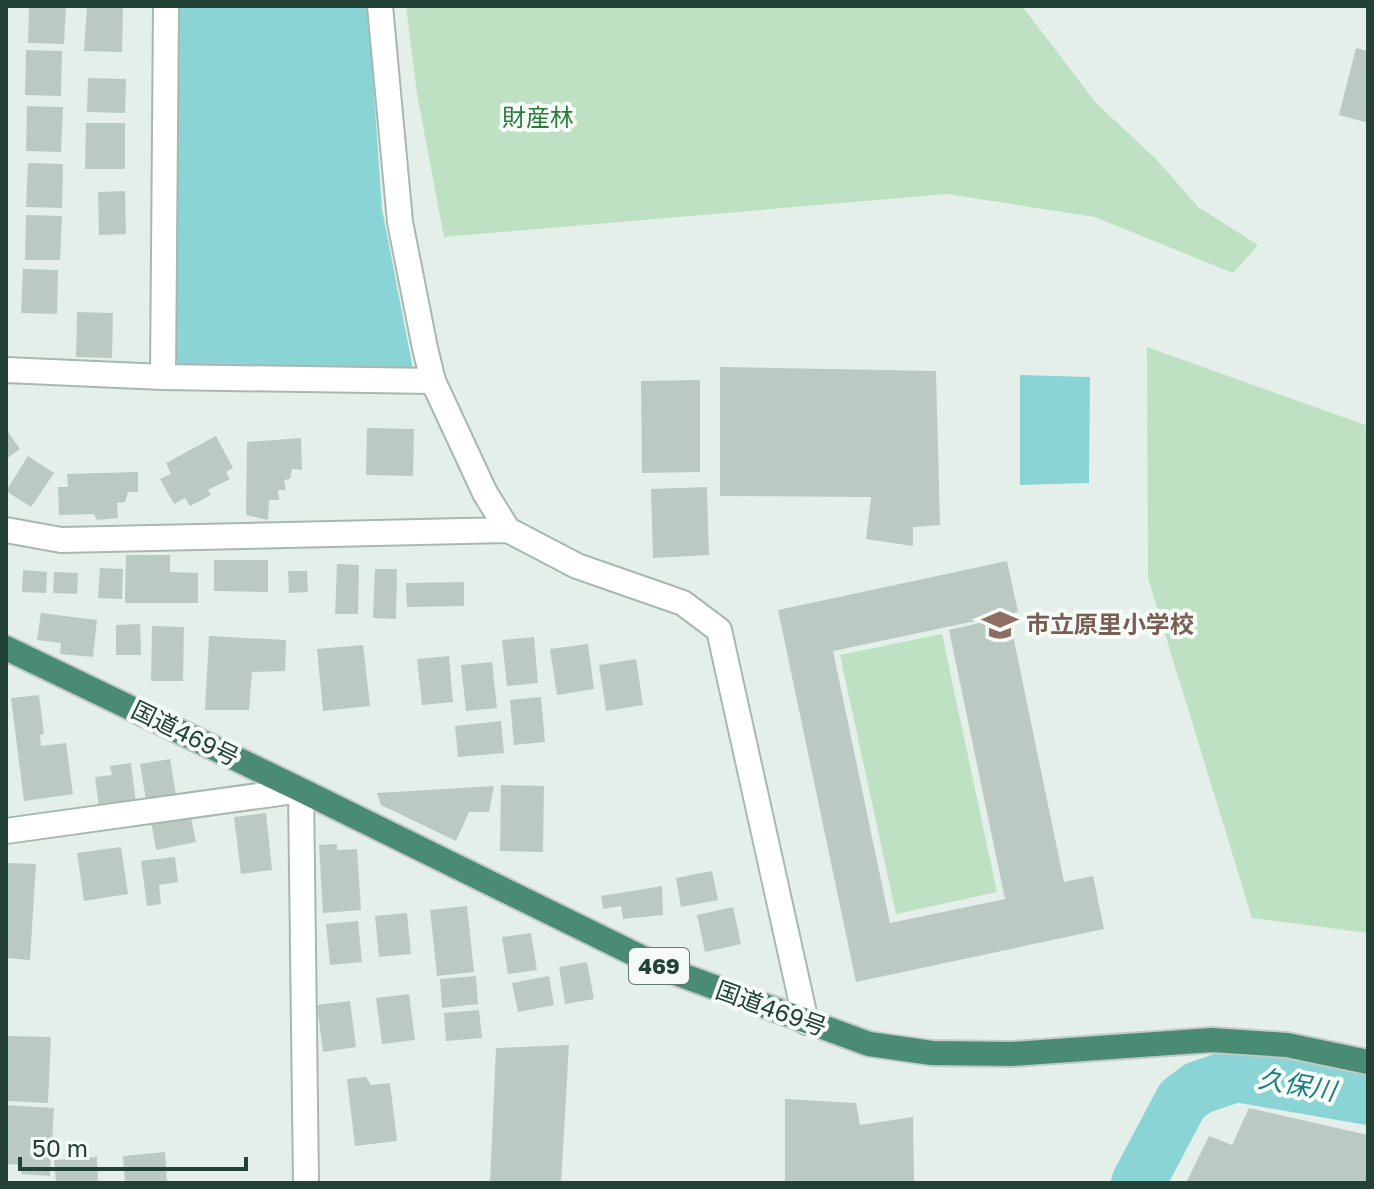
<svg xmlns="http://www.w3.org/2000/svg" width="1374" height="1189" font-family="'Golos Text','Noto Sans JP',sans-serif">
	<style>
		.green { fill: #bde1c2 }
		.water { fill: #8bd4d6 }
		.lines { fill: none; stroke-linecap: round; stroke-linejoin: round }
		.river { stroke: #8bd4d6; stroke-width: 54 }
		.building { fill: #bacac2 }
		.minor-casing { stroke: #a7b8b0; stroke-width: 28 }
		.trunk-casing { stroke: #c1cac7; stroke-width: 28 }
		.minor { stroke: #fff; stroke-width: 24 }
		.trunk { stroke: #4a8b74; stroke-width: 24 }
		.labels { text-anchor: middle; stroke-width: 8; stroke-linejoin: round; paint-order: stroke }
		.shield { fill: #f6fbf8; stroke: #627a70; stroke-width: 2 }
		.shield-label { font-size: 22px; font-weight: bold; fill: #234236 }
		.park-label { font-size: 24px; fill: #2b7b3f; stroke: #f6fbf8 }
		.education-label { font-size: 24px; font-weight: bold; fill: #785e54; stroke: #f6fbf8; text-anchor: start }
		.street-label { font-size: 24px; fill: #234236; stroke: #f6fbf8 }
		.water-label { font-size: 26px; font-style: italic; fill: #197e82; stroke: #f6fbf8 }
	</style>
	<rect width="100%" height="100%" fill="#e5efe9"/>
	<path class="green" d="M 406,6 L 1022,6 L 1096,103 L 1157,160 L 1198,207 L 1258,245 L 1233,273 L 1095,217 L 947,194 L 444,237 L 417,94 Z
		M 1147,347 L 1368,426 L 1368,933 L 1252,918 L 1148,578 Z
		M 942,634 L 997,892 L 896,914 L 840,655 Z"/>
	<path class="water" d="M 175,6 L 368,6 L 382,209 L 413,369 L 173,364 Z
		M 1020,375 L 1090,377 L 1089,483 L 1020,485 Z"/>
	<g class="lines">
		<path class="river" d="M 1138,1183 L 1182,1100 L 1198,1088 L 1236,1075 L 1368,1098"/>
	</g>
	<path class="building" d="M 29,6 L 66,6 L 64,44 L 28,43 Z
		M 87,6 L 123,6 L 122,52 L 84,51 Z
		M 1356,48 L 1368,51 L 1368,123 L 1339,115 Z
		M 26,50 L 62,51 L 61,96 L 25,95 Z
		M 88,78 L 126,79 L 125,113 L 87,112 Z
		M 27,106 L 63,107 L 61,152 L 26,151 Z
		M 86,123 L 125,123 L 125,169 L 85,169 Z
		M 28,163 L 63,164 L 62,208 L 26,207 Z
		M 125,191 L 126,234 L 99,235 L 98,192 Z
		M 26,215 L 62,216 L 60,260 L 25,260 Z
		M 23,269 L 58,270 L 57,314 L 21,313 Z
		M 77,312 L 113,313 L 112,358 L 76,357 Z
		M 720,367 L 936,371 L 940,525 L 913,527 L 913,546 L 866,539 L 871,497 L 720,496 Z
		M 700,380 L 700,472 L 642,473 L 641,381 Z
		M 367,428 L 414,429 L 413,476 L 366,475 Z
		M 6,429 L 20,449 L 6,459 Z
		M 216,436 L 233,468 L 226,472 L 230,479 L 208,490 L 211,495 L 190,506 L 185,498 L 174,504 L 160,479 L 171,474 L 166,463 Z
		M 301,438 L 302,470 L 292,469 L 290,479 L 284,480 L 286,490 L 278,490 L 279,500 L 269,500 L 268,520 L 246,515 L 247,442 Z
		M 28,456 L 54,473 L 31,507 L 6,491 Z
		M 138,472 L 138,492 L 128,492 L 125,502 L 117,503 L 118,518 L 97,520 L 94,514 L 59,515 L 58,487 L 68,487 L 67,474 Z
		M 707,487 L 709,555 L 653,558 L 651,489 Z
		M 126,555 L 170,555 L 170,572 L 198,573 L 198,603 L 125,603 Z
		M 214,560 L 268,560 L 268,592 L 214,591 Z
		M 1007,561 L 1018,612 L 833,651 L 890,923 L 1005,899 L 949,630 L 1009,616 L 1064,882 L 1093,876 L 1104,929 L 856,982 L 778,610 Z
		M 337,564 L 359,565 L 358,614 L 335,614 Z
		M 100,568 L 123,569 L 122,599 L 98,598 Z
		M 375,569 L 397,569 L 396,619 L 373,618 Z
		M 23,570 L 47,572 L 46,593 L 22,592 Z
		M 288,571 L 307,571 L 308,592 L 289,593 Z
		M 54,572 L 78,573 L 77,594 L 53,593 Z
		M 464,582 L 464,606 L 407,607 L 406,583 Z
		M 41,613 L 97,620 L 93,657 L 60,654 L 61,643 L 37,640 Z
		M 140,624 L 141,655 L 116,655 L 116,625 Z
		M 152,626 L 184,627 L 183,681 L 151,681 Z
		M 209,636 L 286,640 L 285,671 L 252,672 L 249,710 L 205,710 Z
		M 534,637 L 538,683 L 507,686 L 502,640 Z
		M 588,644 L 594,689 L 557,695 L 550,649 Z
		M 363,645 L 370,706 L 323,711 L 317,649 Z
		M 449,656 L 453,702 L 422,705 L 417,659 Z
		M 636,659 L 643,705 L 606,711 L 599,665 Z
		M 492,662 L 497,708 L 466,711 L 461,665 Z
		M 39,695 L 44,734 L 40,735 L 41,746 L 66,743 L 73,794 L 24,801 L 11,698 Z
		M 541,697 L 545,742 L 514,745 L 510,700 Z
		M 501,721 L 504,753 L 458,757 L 455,726 Z
		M 170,759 L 176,795 L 146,800 L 140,764 Z
		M 131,763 L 136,803 L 99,807 L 95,777 L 112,775 L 110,766 Z
		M 501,785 L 544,786 L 543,852 L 500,851 Z
		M 494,786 L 489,812 L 469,812 L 456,841 L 381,805 L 377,793 Z
		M 190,813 L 196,842 L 156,850 L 151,821 Z
		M 266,813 L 272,870 L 241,874 L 234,817 Z
		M 337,844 L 337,850 L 357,849 L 361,910 L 323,913 L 319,845 Z
		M 121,847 L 128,894 L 84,901 L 77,853 Z
		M 175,857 L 178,882 L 159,885 L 161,904 L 147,906 L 141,861 Z
		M 6,863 L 36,864 L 30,960 L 6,958 Z
		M 712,871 L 718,900 L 681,907 L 676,878 Z
		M 662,886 L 663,915 L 623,919 L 621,906 L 603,909 L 601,896 Z
		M 467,906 L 474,972 L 437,976 L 430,910 Z
		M 733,907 L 741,944 L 705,952 L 697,915 Z
		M 407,913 L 411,954 L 379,957 L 375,916 Z
		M 358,921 L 362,962 L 330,965 L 326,924 Z
		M 531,933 L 537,970 L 508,974 L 502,937 Z
		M 587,962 L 594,999 L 565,1004 L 559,967 Z
		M 476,976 L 478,1004 L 442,1008 L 440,979 Z
		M 549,976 L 554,1005 L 518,1012 L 512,983 Z
		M 409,994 L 415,1040 L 382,1044 L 376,998 Z
		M 350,1001 L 356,1047 L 323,1052 L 317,1005 Z
		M 479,1010 L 482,1038 L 446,1041 L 444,1013 Z
		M 6,1036 L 51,1037 L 48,1103 L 6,1101 Z
		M 569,1045 L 561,1183 L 490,1183 L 496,1048 Z
		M 366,1077 L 371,1085 L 390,1083 L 397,1141 L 355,1146 L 347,1079 Z
		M 785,1099 L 856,1103 L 860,1125 L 913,1117 L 914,1183 L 785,1183 Z
		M 6,1105 L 54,1108 L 50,1176 L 21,1174 L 22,1165 L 6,1164 Z
		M 1249,1108 L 1368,1135 L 1368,1183 L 1186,1183 L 1209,1136 L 1232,1145 Z
		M 165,1152 L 167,1183 L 125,1183 L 123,1156 Z
		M 97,1157 L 98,1183 L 56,1183 L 54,1160 Z"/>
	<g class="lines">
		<g class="minor-casing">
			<path id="minor" d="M 380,6 L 400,222 L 425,348 L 433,381 L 485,493 L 508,530 L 577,566 L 683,603 L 719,630 L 806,1022
				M 6,370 L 163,377 L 433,381
				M 163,377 L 166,6
				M 6,530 L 61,540 L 508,530
				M 6,831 L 301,790 L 306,1183"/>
		</g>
		<g class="trunk-casing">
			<path id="trunk" d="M 6,648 L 301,790 L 665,969 L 869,1044 L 932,1053 L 1012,1054 L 1212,1040 L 1287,1045 L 1368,1062"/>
		</g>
		<use href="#minor" class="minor"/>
		<use href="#trunk" class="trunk"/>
	</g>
	<defs>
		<g id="school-bare" transform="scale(2.76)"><path d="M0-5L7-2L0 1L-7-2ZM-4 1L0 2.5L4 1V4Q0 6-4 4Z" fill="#8d6e63" stroke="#f6fbf8" stroke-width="2.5" paint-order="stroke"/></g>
	</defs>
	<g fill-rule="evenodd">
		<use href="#school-bare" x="1000" y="625"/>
	</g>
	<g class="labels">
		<rect class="shield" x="629" y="948" width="60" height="36" rx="6"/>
		<g class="shield-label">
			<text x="659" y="974">469</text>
		</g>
		<g class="park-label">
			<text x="538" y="126">財産林</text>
		</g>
		<g class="education-label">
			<text x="1026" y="633">市立原里小学校</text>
		</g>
		<g class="street-label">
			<text transform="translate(185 734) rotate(26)" y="8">国道469号</text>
			<text transform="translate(771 1009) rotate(20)" y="8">国道469号</text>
		</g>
		<g class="water-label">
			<text transform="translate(1297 1085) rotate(10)" y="9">久保川</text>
		</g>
	</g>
	<rect width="1374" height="1189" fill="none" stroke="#234236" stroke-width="16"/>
	<path d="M20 1157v12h226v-12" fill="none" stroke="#234236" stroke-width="4"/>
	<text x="32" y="1157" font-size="24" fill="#234236" stroke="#f6fbf8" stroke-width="6" paint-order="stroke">50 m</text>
</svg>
